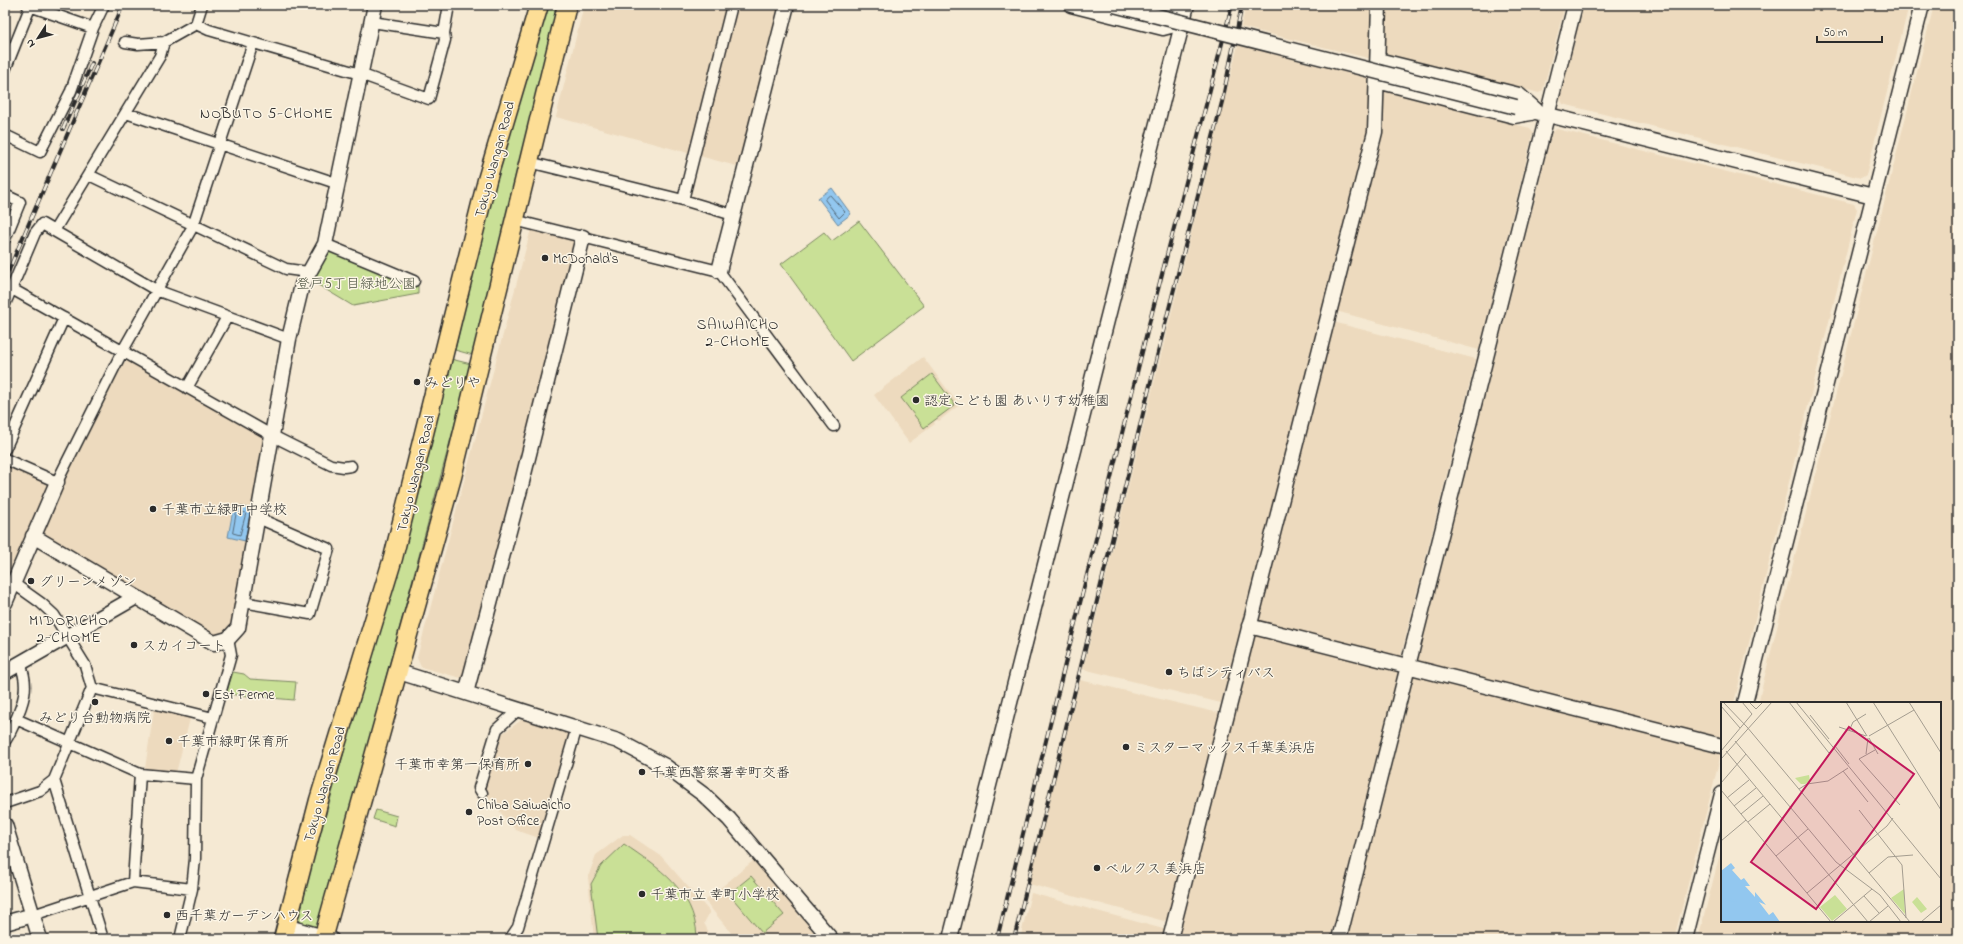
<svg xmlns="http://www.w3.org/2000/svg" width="1963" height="944" font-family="'Indie Flower','Klee One',sans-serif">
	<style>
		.built { fill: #eddabe }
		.green { fill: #c9e096; stroke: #7a8660 }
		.water { fill: #92c7ef; stroke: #6989a1 }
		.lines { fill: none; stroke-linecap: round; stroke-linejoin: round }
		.shore { stroke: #546979; stroke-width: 1 }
		.street-casing { stroke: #2b2b2b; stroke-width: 13 }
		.secondary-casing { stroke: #2b2b2b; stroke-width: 17 }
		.highway-casing { stroke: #2b2b2b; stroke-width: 21 }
		.street { stroke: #fcf5e5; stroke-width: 10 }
		.secondary { stroke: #fcf5e5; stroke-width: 14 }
		.highway { stroke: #fdde96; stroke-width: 18 }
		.rail-casing { stroke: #2b2b2b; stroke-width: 4 }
		.rail { stroke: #fcf5e5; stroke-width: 2.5; stroke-dasharray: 8; stroke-linecap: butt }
		.secondary-bridge-casing { stroke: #2b2b2b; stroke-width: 17; stroke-linecap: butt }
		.secondary-bridge { stroke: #fcf5e5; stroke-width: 14 }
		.poi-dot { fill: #2b2b2b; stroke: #fcf5e5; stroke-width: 1.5 }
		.labels { text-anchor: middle; stroke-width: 3; stroke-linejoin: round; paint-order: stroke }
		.street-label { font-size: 14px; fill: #2b2b2b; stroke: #fcf5e5 }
		.poi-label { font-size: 14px; fill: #2b2b2b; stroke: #fcf5e5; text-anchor: start }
		.park-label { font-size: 14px; fill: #525846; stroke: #fcf5e5 }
		.neighbourhood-label { font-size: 15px; letter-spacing: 1px; fill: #2b2b2b; stroke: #fcf5e5 }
		.inset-river { fill: none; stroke: #92c7ef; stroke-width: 2 }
		.inset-road { fill: none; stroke: #a49d90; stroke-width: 1 }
		.view { fill: #c2185b; fill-opacity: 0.15; stroke: #c2185b; stroke-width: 2 }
		.inset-edge { fill: none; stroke: #2b2b2b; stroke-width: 2 }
	</style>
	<rect width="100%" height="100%" fill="#f5e9d3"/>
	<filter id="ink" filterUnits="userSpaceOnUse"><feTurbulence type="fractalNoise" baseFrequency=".025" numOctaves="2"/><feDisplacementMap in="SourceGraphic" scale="8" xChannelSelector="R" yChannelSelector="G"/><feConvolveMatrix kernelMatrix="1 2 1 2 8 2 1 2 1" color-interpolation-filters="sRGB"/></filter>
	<g filter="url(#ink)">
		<path class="built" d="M 584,5 L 782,5 L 740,167 L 556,117 Z
			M 1246,5 L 1373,5 L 1372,59 L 1241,27 Z
			M 1385,5 L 1565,5 L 1543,90 L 1539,93 L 1385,53 Z
			M 1584,5 L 1909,5 L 1866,175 L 1861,178 L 1563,104 L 1560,98 Z
			M 1934,5 L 1958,5 L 1958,939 L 1698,939 L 1722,846 L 1722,921 L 1940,921 L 1940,703 L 1758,703 Z
			M 1238,45 L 1371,79 L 1371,123 L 1221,703 L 1083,669 Z
			M 1386,92 L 1530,128 L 1533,133 L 1479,350 L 1336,311 L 1383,125 L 1383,94 Z
			M 1557,129 L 1854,204 L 1857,209 L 1734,703 L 1722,703 L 1722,739 L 1421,663 L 1418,660 L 1552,132 Z
			M 531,229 L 574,239 L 576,241 L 466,675 L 461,678 L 421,667 L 417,658 Z
			M 1333,322 L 1476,359 L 1401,655 L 1398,658 L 1259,623 L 1257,621 Z
			M 923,357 L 959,405 L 939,421 L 937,420 L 934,422 L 935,424 L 909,443 L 874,395 Z
			M 128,361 L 265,438 L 233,624 L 226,632 L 215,635 L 210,634 L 45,536 L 42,530 L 59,489 L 122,363 Z
			M 5,465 L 46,483 L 48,488 L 5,588 Z
			M 1256,634 L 1395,669 L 1398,672 L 1330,939 L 1177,939 L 1253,637 Z
			M 1417,675 L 1718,751 L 1721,754 L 1674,939 L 1347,939 L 1414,677 Z
			M 1080,680 L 1219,713 L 1168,918 L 1164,921 L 1029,884 Z
			M 158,707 L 191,715 L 176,773 L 147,771 L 145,768 L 154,710 Z
			M 523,719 L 569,733 L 571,736 L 539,838 L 516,830 L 509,823 L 484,791 L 502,734 Z
			M 623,835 L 630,835 L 661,856 L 710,912 L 704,923 L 708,931 L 709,939 L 594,939 L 588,877 L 596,855 Z
			M 754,860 L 799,913 L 798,918 L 801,915 L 822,939 L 736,939 L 705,901 Z
			M 1031,893 L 1167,930 L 1165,939 L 1020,939 Z"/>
		<path class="green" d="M 548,5 L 560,5 L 473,355 L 455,350 L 493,187 Z
			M 859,221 L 924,306 L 851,361 L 781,264 L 824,232 L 832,241 Z
			M 330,249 L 418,286 L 418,294 L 353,306 L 310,280 Z
			M 451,359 L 471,364 L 318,928 L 294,922 L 339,770 Z
			M 932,374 L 955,405 L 924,428 L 901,398 Z
			M 233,672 L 244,674 L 250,679 L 296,682 L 294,700 L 226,694 Z
			M 376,810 L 397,816 L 395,826 L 373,819 Z
			M 624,844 C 659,868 694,890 697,936 L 693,939 L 598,939 L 591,884 L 601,866 Z
			M 751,876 L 784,915 L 762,933 L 729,894 Z"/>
		<path class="water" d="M 832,188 L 851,214 L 838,224 L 818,198 Z
			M 234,505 L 251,509 L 245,541 L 228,537 Z"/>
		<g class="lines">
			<path class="shore" d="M 830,195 L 845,212 L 839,218 L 825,200 Z
				M 237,511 L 246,513 L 240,535 L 233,533 Z"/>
			<g class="street-casing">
				<path id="street" d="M 27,5 L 93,28
					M 196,24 L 202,5
					M 444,33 L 449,5
					M 125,42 L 138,44 L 164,42 L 196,24 L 209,30 L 360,74 L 429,99 L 445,40 L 444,33 L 372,22
					M 5,70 L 31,5
					M 126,113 L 339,184
					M 5,135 L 40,152 L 71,91 L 93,28 L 104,5
					M 529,162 L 683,200 L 733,215
					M 89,175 L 286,269 L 308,272
					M 5,195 L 20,202 L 5,239
					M 683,200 L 732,5
					M 514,220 L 719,271 L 834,426
					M 54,231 L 160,56 L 164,42
					M 325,244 L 414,281
					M 12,289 L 273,436 L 331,465 L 344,467 L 351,466
					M 5,304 L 35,233 L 42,224 L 156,290 L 289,339
					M 187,388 L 227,317
					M 5,449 L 64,318
					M 5,459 L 57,482 L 122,352 L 193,226 L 253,43
					M 243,602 L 310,614 L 329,549 L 258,518
					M 92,688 L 213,718
					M 16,719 L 140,774 L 196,779
					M 5,741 C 9,736 11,730 14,724 C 23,704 30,686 20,664
					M 54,780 L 103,939
					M 482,793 L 479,788 L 497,729 L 519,709
					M 5,803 L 40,791 L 54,780 L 92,688 L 85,665 L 54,615 L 41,603 L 13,583
					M 133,882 L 140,774
					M 33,915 L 133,882 L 192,889
					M 180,939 L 192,889 L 195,859 L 196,779 L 231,655 L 228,639
					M 510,939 L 518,927 L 577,727"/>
			</g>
			<g class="secondary-casing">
				<path id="secondary" d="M 1071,5 L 1163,28 L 1182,23 L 1167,6 L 1163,5
					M 1378,60 L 1519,95 L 1536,110
					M 1377,81 L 1514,116 L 1531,113
					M 1516,107 L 1873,196
					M 719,271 L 787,5
					M 33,536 L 214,643 L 228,639 L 238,628 L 289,339 L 302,285 L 325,244 L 375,5
					M 5,603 L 57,482
					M 1249,626 L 1722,746
					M 5,672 L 136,597
					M 399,672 L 618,741 L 665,766 L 704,795 L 729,819 L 831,939
					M 466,693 L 521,486 L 583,237
					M 1745,703 L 1922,5
					M 5,825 L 40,939
					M 5,923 L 33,915
					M 285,926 L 331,939
					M 950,939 L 1187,5
					M 1170,939 L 1375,132 L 1379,5
					M 1339,939 L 1575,5
					M 1685,939 L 1722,794"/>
			</g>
			<g class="highway-casing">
				<path id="highway" d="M 283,939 L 319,800 L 393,558 L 487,180 L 539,5
					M 323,939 L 452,477 L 567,5"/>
			</g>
			<use href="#street" class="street"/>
			<use href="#secondary" class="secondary"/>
			<use href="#highway" class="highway"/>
			<g class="rail-casing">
				<path id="rail" d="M 63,129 L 92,63
					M 5,279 L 123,5
					M 997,939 L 1149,324 L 1232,5
					M 1014,939 L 1164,328 L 1222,102 L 1242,5"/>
			</g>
			<use href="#rail" class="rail"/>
			<g class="secondary-bridge-casing">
				<path id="secondary-bridge" d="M 1114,5 L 1516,107"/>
			</g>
			<use href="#secondary-bridge" class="secondary-bridge"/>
		</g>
	</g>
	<g class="poi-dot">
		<circle cx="545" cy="258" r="4"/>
		<circle cx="417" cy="382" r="4"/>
		<circle cx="916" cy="400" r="4"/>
		<circle cx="153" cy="509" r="4"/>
		<circle cx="31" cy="581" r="4"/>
		<circle cx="134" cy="645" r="4"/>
		<circle cx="1169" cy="672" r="4"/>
		<circle cx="206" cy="694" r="4"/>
		<circle cx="95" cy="702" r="4"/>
		<circle cx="169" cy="741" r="4"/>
		<circle cx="1126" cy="747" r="4"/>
		<circle cx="528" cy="764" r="4"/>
		<circle cx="642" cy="772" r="4"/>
		<circle cx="469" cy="812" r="4"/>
		<circle cx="1097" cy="868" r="4"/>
		<circle cx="642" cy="894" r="4"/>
		<circle cx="167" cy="915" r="4"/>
	</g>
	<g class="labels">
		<g class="street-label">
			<text transform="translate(494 159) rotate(-75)" y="5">Tokyo Wangan Road</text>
			<text transform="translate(415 473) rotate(-76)" y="5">Tokyo Wangan Road</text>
			<text transform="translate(324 784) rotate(-74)" y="5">Tokyo Wangan Road</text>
		</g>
		<g class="poi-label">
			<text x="553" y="263">McDonald's</text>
			<text x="425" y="387">みどりや</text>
			<text x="924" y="405">認定こども園 あいりす幼稚園</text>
			<text x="161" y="514">千葉市立緑町中学校</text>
			<text x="39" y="586">グリーンメゾン</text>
			<text x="142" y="650">スカイコート</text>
			<text x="1177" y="677">ちばシティバス</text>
			<text x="214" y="699">Est Ferme</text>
			<text x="95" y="722" text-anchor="middle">みどり台動物病院</text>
			<text x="177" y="746">千葉市緑町保育所</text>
			<text x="1134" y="752">ミスターマックス千葉美浜店</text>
			<text x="520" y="769" text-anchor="end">千葉市幸第一保育所</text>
			<text x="650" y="777">千葉西警察署幸町交番</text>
			<text x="477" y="809">Chiba Saiwaicho<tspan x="477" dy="16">Post Office</tspan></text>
			<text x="1105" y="873">ベルクス 美浜店</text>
			<text x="650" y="899">千葉市立 幸町小学校</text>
			<text x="175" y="920">西千葉ガーデンハウス</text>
		</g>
		<g class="park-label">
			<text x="356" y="288">登戸5丁目緑地公園</text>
		</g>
		<g class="neighbourhood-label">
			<text x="267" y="118">NOBUTO 5-CHOME</text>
			<text x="738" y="329">SAIWAICHO<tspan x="738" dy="17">2-CHOME</tspan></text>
			<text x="69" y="625">MIDORICHO<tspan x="69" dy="17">2-CHOME</tspan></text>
		</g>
	</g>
	<g transform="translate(1721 702)">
		<rect width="220" height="220" fill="#f5e9d3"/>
		<path d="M 88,73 L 89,79 L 84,82 L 80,82 L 74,76 ZM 183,187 L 184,212 L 170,196 ZM 114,193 L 126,207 L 111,219 L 99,205 ZM 196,195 L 206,207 L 200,211 L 191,200 Z" fill="#c9e096"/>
		<path d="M 10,161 L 14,166 L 11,168 L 20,178 L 23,176 L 29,184 L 24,184 L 34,195 L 34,190 L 45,203 L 38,200 L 48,213 L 52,210 L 59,220 L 0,220 L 0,169 Z" fill="#92c7ef"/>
		<path class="inset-river" d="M 0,200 L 7,197 L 14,199 L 32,220"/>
		<path class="inset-road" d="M 2,0 L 26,25 L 189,220M 28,0 L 35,7 L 42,0M 68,0 L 108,51 L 114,46M 75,0 L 220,177M 125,0 L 146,34M 152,0 L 220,108M 188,0 L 220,51M 0,4 L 19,26M 89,13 L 108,37M 118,25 L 145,34M 128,29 L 132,20 L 145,12M 148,34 L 193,8M 148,36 L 157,52M 14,39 L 115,160 L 159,193 L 180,220M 114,44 L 128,62M 154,48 L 138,57 L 179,103M 0,49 L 31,12 L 21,0M 5,49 L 147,220M 145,52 L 147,36M 0,57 L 51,0M 122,69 L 147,100M 0,81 L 25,52M 78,87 L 86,82 L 107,79 L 127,66M 0,88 L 110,220M 6,96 L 28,78M 13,104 L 35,86M 138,108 L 181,163 L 185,216M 20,112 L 42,94M 27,120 L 49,102M 0,139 L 25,118M 55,154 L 87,127M 148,171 L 167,155 L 192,153M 86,191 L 166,124 L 172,116M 143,194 L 158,211M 112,220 L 151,187M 148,220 L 167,204M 200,220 L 220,203"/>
		<path class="view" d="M 128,25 L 193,72 L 95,207 L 30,160 Z"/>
		<rect width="220" height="220" class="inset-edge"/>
	</g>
	<rect width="1963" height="944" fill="none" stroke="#fcf5e5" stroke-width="20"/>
	<rect x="10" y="10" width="1943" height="924" fill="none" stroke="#2b2b2b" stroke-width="1.5" filter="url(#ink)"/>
	<g transform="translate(38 38) rotate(234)" stroke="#fcf5e5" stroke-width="3" paint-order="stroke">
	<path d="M0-3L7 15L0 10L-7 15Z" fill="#2b2b2b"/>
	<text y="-6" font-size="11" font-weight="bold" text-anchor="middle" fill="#2b2b2b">N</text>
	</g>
	<path d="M1817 36v6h65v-6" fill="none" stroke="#2b2b2b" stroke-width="2"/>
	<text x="1823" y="36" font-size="12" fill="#2b2b2b" stroke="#fcf5e5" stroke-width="3" paint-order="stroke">50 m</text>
</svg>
